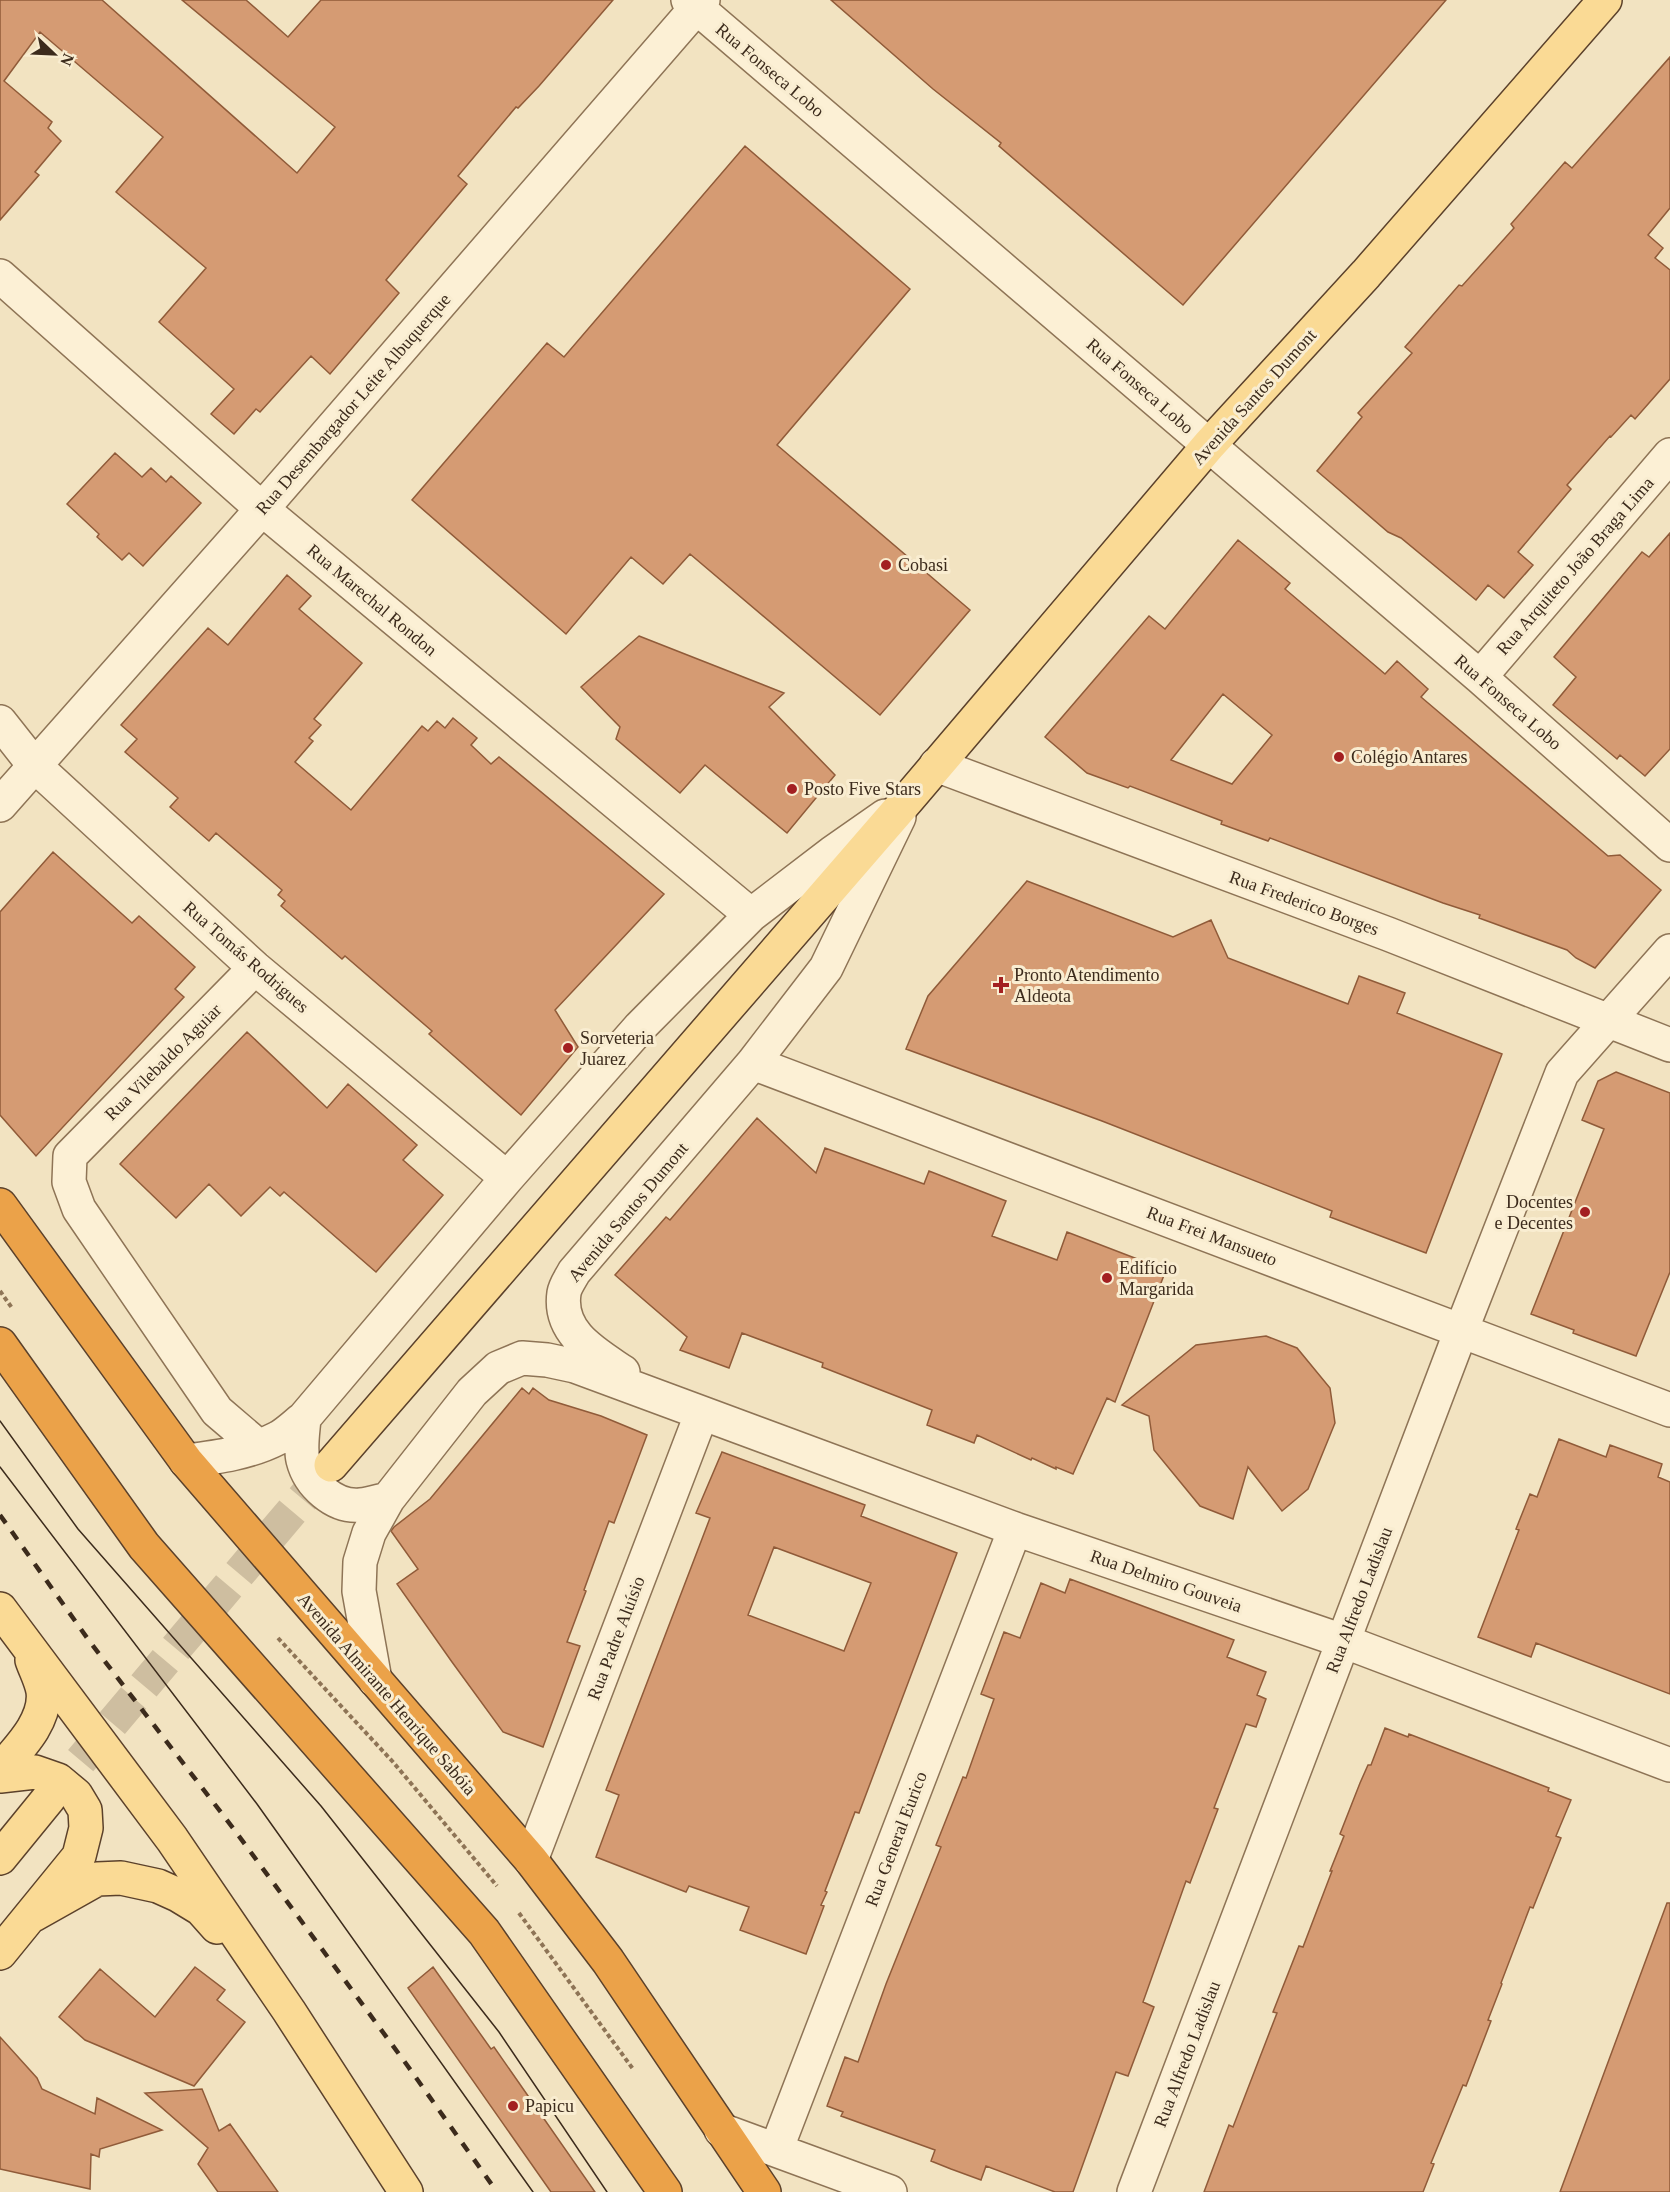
<svg xmlns="http://www.w3.org/2000/svg" width="1670" height="2192" font-family="'Times New Roman',serif">
	<style>
		.building { fill: #d59b73; stroke: #905b39; stroke-width: 1.5; fill-rule: evenodd }
		.lines { fill: none; stroke-linecap: round; stroke-linejoin: round }
		.major-tunnel { stroke: #cebea0; stroke-width: 33; stroke-dasharray: 33 16; stroke-linecap: butt }
		.minor-casing { stroke: #8e7456; stroke-width: 36 }
		.major-casing { stroke: #5b412b; stroke-width: 36 }
		.highway-casing { stroke: #5b412b; stroke-width: 36 }
		.path { stroke: #8e7456; stroke-width: 4; stroke-dasharray: 4.5 3; stroke-linecap: butt }
		.minor { stroke: #fcf0d5; stroke-width: 33 }
		.major { stroke: #fada95; stroke-width: 33 }
		.highway { stroke: #eba249; stroke-width: 33 }
		.tram { stroke: #3c2b1c; stroke-width: 1.5 }
		.rail { stroke: #3c2b1c; stroke-width: 4.5; stroke-dasharray: 10 10; stroke-linecap: butt }
		.poi-dot { fill: #a32021; stroke: #f9edd1; stroke-width: 2 }
		.labels { text-anchor: middle; stroke-width: 6; stroke-linejoin: round; paint-order: stroke }
		.street-label { font-size: 18px; fill: #3c2b1c; stroke: #f9edd1 }
		.poi-label { font-size: 18px; fill: #3c2b1c; stroke: #f9edd1; text-anchor: start }
	</style>
	<rect width="100%" height="100%" fill="#f2e3c1"/>
	<path class="building" d="M 0,0 L 102,0 L 297,173 L 335,127 L 182,0 L 246,0 L 288,37 L 321,0 L 613,0 L 539,86 L 518,108 L 516,107 L 458,176 L 467,184 L 386,280 L 399,293 L 330,374 L 311,356 L 260,412 L 256,409 L 234,434 L 211,414 L 234,389 L 159,322 L 206,268 L 116,192 L 163,137 L 40,32 L 4,81 L 52,122 L 48,128 L 61,141 L 35,172 L 39,175 L 0,220 Z
		M 831,0 L 1446,0 L 1183,305 L 999,146 L 1001,143 L 933,89 Z
		M 1670,57 L 1670,208 L 1648,235 L 1663,248 L 1655,258 L 1670,270 L 1670,379 L 1635,419 L 1631,415 L 1611,437 L 1610,436 L 1567,485 L 1571,489 L 1518,552 L 1533,565 L 1504,598 L 1488,585 L 1476,600 L 1401,538 L 1388,532 L 1317,471 L 1362,417 L 1358,413 L 1412,353 L 1405,347 L 1459,285 L 1462,286 L 1514,228 L 1511,224 L 1565,162 L 1572,168 Z
		M 745,146 L 910,289 L 777,445 L 970,610 L 880,715 L 690,554 L 663,584 L 631,557 L 566,634 L 412,500 L 547,343 L 564,357 Z
		M 115,453 L 142,477 L 151,468 L 166,482 L 171,476 L 201,503 L 143,566 L 129,553 L 122,560 L 97,537 L 99,534 L 67,504 Z
		M 1670,533 L 1670,749 L 1645,776 L 1620,755 L 1617,759 L 1553,705 L 1576,677 L 1554,657 L 1642,552 L 1649,557 Z
		M 1238,540 L 1290,583 L 1285,589 L 1385,674 L 1397,661 L 1428,689 L 1421,697 L 1608,856 L 1620,855 L 1661,890 L 1595,968 L 1576,958 L 1567,950 L 1479,918 L 1480,915 L 1443,903 L 1270,838 L 1268,841 L 1221,824 L 1222,821 L 1130,786 L 1128,788 L 1087,773 L 1045,737 L 1149,616 L 1165,629 ZM 1223,694 L 1272,735 L 1232,784 L 1171,760 Z
		M 287,575 L 311,596 L 299,609 L 362,663 L 314,719 L 321,725 L 309,738 L 313,741 L 295,762 L 351,810 L 422,726 L 428,731 L 437,721 L 445,728 L 453,718 L 477,738 L 471,745 L 491,764 L 499,757 L 664,894 L 555,1010 L 578,1047 L 521,1115 L 429,1034 L 432,1031 L 345,956 L 342,959 L 281,906 L 285,901 L 278,895 L 282,890 L 216,833 L 209,841 L 170,807 L 178,798 L 125,752 L 137,739 L 121,725 L 208,628 L 228,645 Z
		M 639,636 L 784,693 L 769,707 L 835,775 L 787,833 L 705,765 L 680,793 L 616,739 L 620,727 L 581,687 Z
		M 53,852 L 132,923 L 139,916 L 195,967 L 175,989 L 184,997 L 36,1156 L 0,1115 L 0,912 Z
		M 1027,881 L 1173,937 L 1211,920 L 1228,958 L 1348,1004 L 1359,976 L 1405,993 L 1397,1013 L 1502,1054 L 1426,1253 L 1330,1217 L 1332,1211 L 1102,1121 L 906,1049 L 928,996 Z
		M 247,1032 L 327,1108 L 348,1084 L 417,1145 L 403,1160 L 443,1195 L 376,1272 L 284,1192 L 280,1196 L 270,1187 L 241,1216 L 209,1184 L 176,1218 L 120,1164 Z
		M 1616,1072 L 1670,1093 L 1670,1272 L 1636,1356 L 1573,1333 L 1574,1330 L 1531,1314 L 1604,1129 L 1582,1120 L 1598,1081 Z
		M 757,1118 L 816,1173 L 825,1148 L 924,1184 L 929,1171 L 1006,1201 L 992,1236 L 1057,1260 L 1067,1232 L 1166,1270 L 1115,1402 L 1107,1398 L 1073,1474 L 1056,1467 L 1056,1469 L 1032,1458 L 1031,1460 L 977,1435 L 974,1443 L 927,1425 L 932,1410 L 822,1367 L 823,1363 L 742,1333 L 729,1368 L 680,1350 L 687,1337 L 615,1275 L 666,1217 L 670,1220 Z
		M 1266,1336 L 1297,1348 L 1330,1388 L 1335,1423 L 1308,1489 L 1282,1511 L 1248,1467 L 1233,1519 L 1200,1506 L 1154,1450 L 1149,1416 L 1122,1405 L 1196,1345 Z
		M 522,1388 L 529,1394 L 533,1388 L 549,1400 L 601,1416 L 647,1435 L 614,1523 L 609,1521 L 584,1590 L 586,1591 L 567,1642 L 580,1646 L 543,1747 L 503,1732 L 452,1662 L 397,1584 L 418,1569 L 391,1531 L 394,1527 L 430,1499 Z
		M 1559,1439 L 1606,1457 L 1610,1445 L 1662,1464 L 1658,1477 L 1670,1482 L 1670,1694 L 1536,1643 L 1531,1657 L 1478,1637 L 1519,1530 L 1516,1529 L 1530,1494 L 1537,1497 Z
		M 722,1452 L 865,1505 L 861,1516 L 957,1553 L 859,1813 L 855,1812 L 825,1891 L 827,1892 L 821,1905 L 824,1906 L 806,1954 L 740,1930 L 749,1907 L 689,1886 L 686,1892 L 596,1857 L 619,1795 L 606,1790 L 710,1518 L 696,1513 ZM 774,1547 L 871,1583 L 844,1651 L 748,1615 Z
		M 1070,1579 L 1234,1640 L 1227,1657 L 1266,1672 L 1257,1695 L 1266,1699 L 1256,1727 L 1246,1724 L 1214,1808 L 1218,1809 L 1190,1883 L 1186,1881 L 1143,2002 L 1154,2007 L 1128,2076 L 1116,2072 L 1073,2192 L 1055,2192 L 986,2166 L 981,2180 L 951,2169 L 931,2161 L 935,2150 L 841,2116 L 843,2112 L 827,2106 L 845,2057 L 858,2062 L 886,1984 L 941,1847 L 936,1845 L 963,1777 L 966,1778 L 994,1699 L 981,1694 L 1004,1632 L 1020,1638 L 1041,1583 L 1065,1593 Z
		M 1385,1728 L 1408,1737 L 1409,1734 L 1549,1788 L 1548,1791 L 1571,1800 L 1556,1836 L 1561,1838 L 1533,1908 L 1530,1907 L 1501,1983 L 1502,1984 L 1488,2020 L 1491,2021 L 1466,2086 L 1463,2085 L 1431,2163 L 1434,2164 L 1423,2192 L 1204,2192 L 1229,2125 L 1233,2127 L 1277,2013 L 1273,2012 L 1299,1946 L 1303,1947 L 1332,1871 L 1330,1871 L 1344,1836 L 1340,1834 L 1360,1783 L 1368,1765 L 1371,1765 Z
		M 1667,1903 L 1670,1903 L 1670,2192 L 1560,2192 Z
		M 195,1967 L 225,1990 L 217,2000 L 245,2022 L 194,2086 L 85,2040 L 59,2017 L 100,1969 L 155,2017 Z
		M 433,1967 L 491,2049 L 494,2047 L 595,2192 L 551,2192 L 408,1988 Z
		M 0,2037 L 37,2078 L 42,2089 L 95,2114 L 97,2098 L 162,2130 L 100,2149 L 99,2157 L 91,2154 L 90,2189 L 0,2169 Z
		M 202,2089 L 219,2131 L 230,2124 L 278,2192 L 218,2192 L 198,2164 L 208,2148 L 145,2093 Z"/>
	<g class="lines">
		<path class="major-tunnel" d="M 49,1798 L 331,1465"/>
		<g class="minor-casing">
			<path id="minor" d="M 688,0 L 1480,677 L 1670,845
				M 0,276 L 262,509 L 751,915
				M 1480,677 L 1670,455
				M 0,722 L 34,765 L 255,968 L 507,1178
				M 936,765 L 1388,934 L 1670,1045
				M 0,805 L 262,509 L 703,0
				M 255,968 L 70,1156 L 69,1182 L 79,1209 L 217,1411 L 258,1446
				M 753,1063 L 1670,1410
				M 623,1372 C 595,1353 558,1333 564,1293 C 565,1286 571,1278 574,1272 L 753,1063 L 826,968 L 899,817
				M 304,1418 C 303,1431 300,1448 303,1460 C 309,1484 334,1508 361,1505 C 370,1504 379,1501 388,1499
				M 186,1461 C 217,1457 249,1453 278,1438 C 287,1433 295,1425 304,1418 L 507,1178 L 640,1027 L 751,915 L 832,853 L 885,816
				M 375,1680 L 359,1591 L 360,1562 L 369,1533 L 388,1499 L 472,1392 L 498,1368 L 522,1358 L 547,1360 L 575,1366 L 1015,1529 L 1343,1641 L 1670,1765
				M 531,1860 L 701,1415
				M 721,2130 L 890,2192
				M 776,2150 L 1015,1529
				M 1134,2192 L 1461,1331 L 1562,1073 L 1670,951"/>
		</g>
		<g class="major-casing">
			<path id="major" d="M 331,1465 L 908,799 L 1209,445 L 1366,274 L 1605,0
				M 0,1609 L 172,1839 L 289,2011 L 406,2192
				M 0,1770 C 18,1749 47,1721 43,1691 C 41,1680 35,1669 32,1660
				M 0,1776 L 35,1772 L 58,1780 L 76,1795 L 85,1810 L 86,1828 L 79,1856 L 0,1953
				M 0,1858 L 49,1798
				M 33,1915 L 97,1879 L 121,1878 L 158,1886 L 178,1895 L 201,1909 L 217,1927"/>
		</g>
		<g class="highway-casing">
			<path id="highway" d="M 0,1205 L 186,1461 L 531,1860 L 608,1961 L 764,2192
				M 0,1344 L 144,1546 L 484,1932 L 665,2192"/>
		</g>
		<path class="path" d="M 0,1291 L 12,1308
			M 278,1638 L 393,1762 L 497,1886
			M 519,1913 L 633,2069"/>
		<use href="#minor" class="minor"/>
		<use href="#major" class="major"/>
		<use href="#highway" class="highway"/>
		<path class="tram" d="M 0,1421 L 78,1529 L 321,1806 L 499,2032 L 607,2192
			M 0,1467 L 257,1804 L 533,2192"/>
		<path class="rail" d="M 0,1515 L 90,1642 L 233,1828 L 407,2065 L 497,2192"/>
	</g>
	<g class="poi-dot">
		<circle cx="886" cy="565" r="6"/>
		<circle cx="1339" cy="757" r="6"/>
		<circle cx="792" cy="789" r="6"/>
		<path d="M998 976h6v6h6v6h-6v6h-6v-6h-6v-6h6z"/>
		<circle cx="568" cy="1048" r="6"/>
		<circle cx="1585" cy="1212" r="6"/>
		<circle cx="1107" cy="1278" r="6"/>
		<circle cx="513" cy="2106" r="6"/>
	</g>
	<g class="labels">
		<g class="street-label">
			<text transform="translate(770 70) rotate(40)" y="6">Rua Fonseca Lobo</text>
			<text transform="translate(1140 386) rotate(41)" y="6">Rua Fonseca Lobo</text>
			<text transform="translate(1254 397) rotate(-48)" y="6">Avenida Santos Dumont</text>
			<text transform="translate(353 404) rotate(-49)" y="6">Rua Desembargador Leite Albuquerque</text>
			<text transform="translate(1575 566) rotate(-49)" y="6">Rua Arquiteto João Braga Lima</text>
			<text transform="translate(372 600) rotate(40)" y="6">Rua Marechal Rondon</text>
			<text transform="translate(1508 702) rotate(41)" y="6">Rua Fonseca Lobo</text>
			<text transform="translate(1304 903) rotate(20)" y="6">Rua Frederico Borges</text>
			<text transform="translate(246 957) rotate(41)" y="6">Rua Tomás Rodrigues</text>
			<text transform="translate(163 1062) rotate(-45)" y="6">Rua Vilebaldo Aguiar</text>
			<text transform="translate(628 1212) rotate(-50)" y="6">Avenida Santos Dumont</text>
			<text transform="translate(1212 1236) rotate(21)" y="6">Rua Frei Mansueto</text>
			<text transform="translate(1166 1581) rotate(19)" y="6">Rua Delmiro Gouveia</text>
			<text transform="translate(1359 1600) rotate(-69)" y="6">Rua Alfredo Ladislau</text>
			<text transform="translate(616 1638) rotate(-69)" y="6">Rua Padre Aluísio</text>
			<text transform="translate(387 1694) rotate(49)" y="6">Avenida Almirante Henrique Sabóia</text>
			<text transform="translate(896 1839) rotate(-69)" y="6">Rua General Eurico</text>
			<text transform="translate(1187 2054) rotate(-69)" y="6">Rua Alfredo Ladislau</text>
		</g>
		<g class="poi-label">
			<text x="898" y="571">Cobasi</text>
			<text x="1351" y="763">Colégio Antares</text>
			<text x="804" y="795">Posto Five Stars</text>
			<text x="1014" y="981">Pronto Atendimento<tspan x="1014" dy="21">Aldeota</tspan></text>
			<text x="580" y="1044">Sorveteria<tspan x="580" dy="21">Juarez</tspan></text>
			<text x="1573" y="1208" text-anchor="end">Docentes<tspan x="1573" dy="21">e Decentes</tspan></text>
			<text x="1119" y="1274">Edifício<tspan x="1119" dy="21">Margarida</tspan></text>
			<text x="525" y="2112">Papicu</text>
		</g>
	</g>
	<g transform="translate(54 54) rotate(113)" stroke="#f9edd1" stroke-width="4.5" paint-order="stroke">
	<path d="M0-4.5L10 22L0 15L-10 22Z" fill="#3c2b1c"/>
	<text y="-9" font-size="16" font-weight="bold" text-anchor="middle" fill="#3c2b1c">N</text>
	</g>
</svg>
